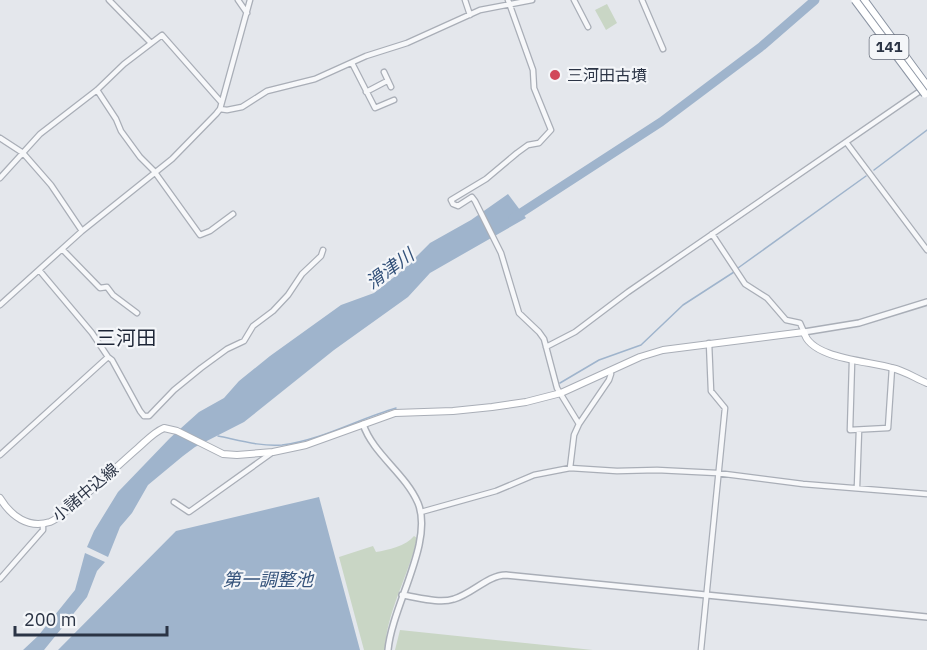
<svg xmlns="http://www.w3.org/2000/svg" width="927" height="650" font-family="'IBM Plex Sans','Noto Sans JP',sans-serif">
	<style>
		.green { fill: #c9d6c5 }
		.water { fill: #9fb4cc }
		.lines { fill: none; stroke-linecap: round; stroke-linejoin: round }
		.stream { stroke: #9fb4cc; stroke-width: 1.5 }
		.river { stroke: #9fb4cc; stroke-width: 9 }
		.minor-casing { stroke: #a9aeb7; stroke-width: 7 }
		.tertiary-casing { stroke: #a9aeb7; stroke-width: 8 }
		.secondary-casing { stroke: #a9aeb7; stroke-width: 8 }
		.trunk-casing { stroke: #8b94a3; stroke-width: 9 }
		.minor { stroke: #f7f8fa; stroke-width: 4.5 }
		.tertiary { stroke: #f7f8fa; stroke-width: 5 }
		.secondary { stroke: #fff; stroke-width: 6 }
		.trunk { stroke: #fff; stroke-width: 7 }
		.trunk-bridge-casing { stroke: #8b94a3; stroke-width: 9; stroke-linecap: butt }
		.trunk-bridge { stroke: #fff; stroke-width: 7 }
		.poi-dot { fill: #d1495b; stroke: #f4f6f9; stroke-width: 2 }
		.labels { text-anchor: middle; stroke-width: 4.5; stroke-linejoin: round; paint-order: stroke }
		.shield { fill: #f4f6f9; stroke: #676e7b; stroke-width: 1.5 }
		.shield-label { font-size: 15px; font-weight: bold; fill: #2b3445 }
		.poi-label { font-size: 16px; fill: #2b3445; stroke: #f4f6f9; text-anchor: start }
		.street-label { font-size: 16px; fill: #2b3445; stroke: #f4f6f9 }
		.water-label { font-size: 18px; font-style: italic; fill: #34527a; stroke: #f4f6f9 }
		.quarter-label { font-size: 20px; fill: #1d2536; stroke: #f4f6f9 }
	</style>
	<rect width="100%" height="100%" fill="#e4e7ec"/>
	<path class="green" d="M 607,4 L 617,23 L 606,30 L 595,10 Z
		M 414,536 L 417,538 C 409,575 386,613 385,650 L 364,650 L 339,557 L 373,546 L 376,552 C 388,550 406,546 414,536 Z
		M 400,630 L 593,650 L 395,650 Z"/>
	<path class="water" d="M 508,194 L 526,218 L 430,273 L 408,297 L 334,350 L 244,422 L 195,447 L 183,456 L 148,485 L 132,513 L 120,527 L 108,557 L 87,547 L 94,531 L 118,492 L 170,438 L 199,412 L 224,398 L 239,381 L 270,356 L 341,305 L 374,293 L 403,270 L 430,243 L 471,220 Z
		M 319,497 L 360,650 L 58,650 L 176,531 Z
		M 85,553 L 105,562 L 97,571 L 87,597 L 44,650 L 23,650 L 38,636 L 75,590 Z"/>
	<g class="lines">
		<path class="stream" d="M 874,170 L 927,130
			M 738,268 L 866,176
			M 560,383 L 599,360 L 641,345 L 683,305 L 734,272
			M 218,436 C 238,440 262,447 282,445 C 322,440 358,419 396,408"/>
		<path class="river" d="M 513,218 L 661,122 L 762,46 L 815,0"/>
		<g class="minor-casing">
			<path id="minor" d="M 109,0 L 151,43
				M 238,0 L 247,13
				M 465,0 L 470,15
				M 508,0 L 533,70 L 534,88 L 551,130 L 539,143 L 528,145 L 517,153 L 486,179 L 451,200 L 453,204 L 458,206 L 472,197 L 475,201 L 501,253 L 519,313 L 539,332 L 544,339 L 557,388 L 579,424 L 574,435 L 570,468
				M 574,0 L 588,27
				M 642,0 L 663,49
				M 352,63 L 375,108 L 394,100
				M 384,72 L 391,87
				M 97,90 L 116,119 L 121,131 L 140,157 L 154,171 L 200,235 L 210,231 L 233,214
				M 366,92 L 387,81
				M 220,109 L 227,110 L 242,107 L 267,91 L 315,79 L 366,56 L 407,43 L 480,10 L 532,0
				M 0,138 L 23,153 L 51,185 L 82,231
				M 846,142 L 927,250
				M 0,178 L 40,134 L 97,90 L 124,64 L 162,35 L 221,102
				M 712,234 L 745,284 L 767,298 L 786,320 L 800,323 L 804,332
				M 63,250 L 100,288 L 107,287 L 113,295 L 137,313
				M 39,270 L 92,333 L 108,357
				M 0,305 L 82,231 L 172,159 L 216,114 L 220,109 L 250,0
				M 546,347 L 575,332 L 628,292 L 923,89
				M 852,362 L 850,430 L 888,428 L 892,368
				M 579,424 L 609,380 L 611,374 L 609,371
				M 0,455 L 108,357 L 112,360 L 140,411 L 144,416 L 149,416 L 174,390 L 201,368 L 227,349 L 244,341 L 253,326 L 273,311 L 288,295 L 302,274 L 321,256 L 323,250
				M 857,487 L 859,430
				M 174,502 L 189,512 L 273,452
				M 421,512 L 496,491 L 534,475 L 570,468 L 617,471 L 657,470 L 717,473 L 803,484 L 927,494
				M 0,579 L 43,530 L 43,524
				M 701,650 L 725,408 L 711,391 L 709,343"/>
		</g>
		<g class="tertiary-casing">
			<path id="tertiary" d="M 804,332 L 859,323 L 927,302
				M 363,424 C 373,454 405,473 418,503 C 434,542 392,606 388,650
				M 402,595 C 417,597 439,604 454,599 C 472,594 488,575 506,575 L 927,617"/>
		</g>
		<g class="secondary-casing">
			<path id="secondary" d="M 0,498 C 11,516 28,529 50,522 C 58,519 65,512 72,506 C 95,488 116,467 138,448 C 146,441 154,432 164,428 L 177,431 L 223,454 L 237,455 L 273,452 L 306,445 L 395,413 L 453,411 L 492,407 L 526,402 L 561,393 L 640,357 L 663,350 L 804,332 C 810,359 870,361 892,368 C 905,371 915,378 927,383"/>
		</g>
		<g class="trunk-casing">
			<path id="trunk" d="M 864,0 L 927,86"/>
		</g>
		<use href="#minor" class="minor"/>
		<use href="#tertiary" class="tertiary"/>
		<use href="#secondary" class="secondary"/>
		<use href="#trunk" class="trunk"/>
		<g class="trunk-bridge-casing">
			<path id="trunk-bridge" d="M 855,0 L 925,94"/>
		</g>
		<use href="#trunk-bridge" class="trunk-bridge"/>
	</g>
	<circle class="poi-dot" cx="555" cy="75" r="6"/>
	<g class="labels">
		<rect class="shield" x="869.5" y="35" width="39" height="24" rx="4.5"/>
		<g class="shield-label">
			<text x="889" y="52">141</text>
		</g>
		<g class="poi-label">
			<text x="567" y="81">三河田古墳</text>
		</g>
		<g class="street-label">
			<text transform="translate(85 492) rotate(-40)" y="6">小諸中込線</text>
		</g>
		<g class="water-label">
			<text transform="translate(390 269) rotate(-36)" y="6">滑津川</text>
			<text x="268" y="586">第一調整池</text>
		</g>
		<g class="quarter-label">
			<text x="126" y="345">三河田</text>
		</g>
	</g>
	<path d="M15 626v9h152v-9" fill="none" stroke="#2b3445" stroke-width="3"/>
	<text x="24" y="626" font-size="18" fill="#2b3445" stroke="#f4f6f9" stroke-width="4.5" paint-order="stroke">200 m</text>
</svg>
